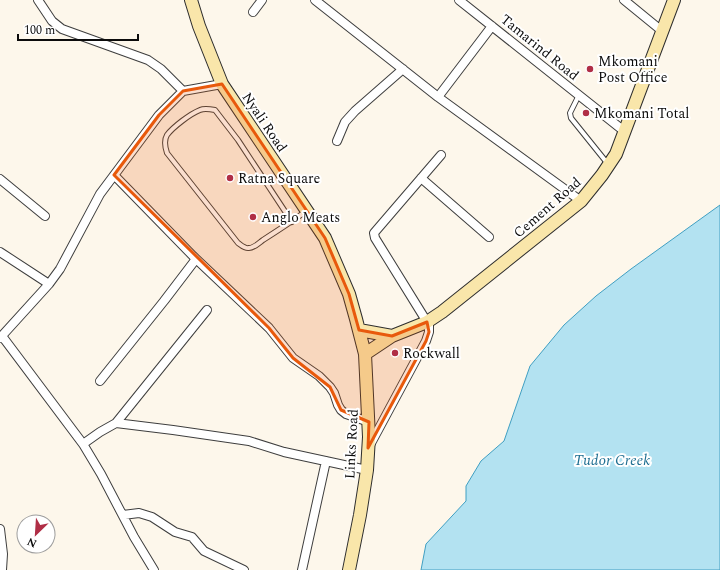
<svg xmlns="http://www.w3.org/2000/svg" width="720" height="570" font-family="Spectral,serif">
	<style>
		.water { fill: #b3e2f1; stroke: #409fc2 }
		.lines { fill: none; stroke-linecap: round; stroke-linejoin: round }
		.service-casing { stroke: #3e3e3e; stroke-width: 6 }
		.minor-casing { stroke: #3e3e3e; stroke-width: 10 }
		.secondary-casing { stroke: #2d2d2d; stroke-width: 14 }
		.service { stroke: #fff; stroke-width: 4 }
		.minor { stroke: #fff; stroke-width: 8 }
		.secondary { stroke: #f9e6aa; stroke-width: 12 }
		.marked { fill: #e8590c; fill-opacity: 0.2; stroke: #e8590c; stroke-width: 3; stroke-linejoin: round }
		.poi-dot { fill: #b02e46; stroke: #fff; stroke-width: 1.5 }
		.labels { text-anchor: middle; stroke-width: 4; stroke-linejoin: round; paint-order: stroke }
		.street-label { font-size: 14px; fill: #0b0b0b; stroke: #fff }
		.poi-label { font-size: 14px; fill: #0b0b0b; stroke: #fff; text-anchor: start }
		.water-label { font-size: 15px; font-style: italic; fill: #1f6f92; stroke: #fff }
	</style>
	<rect width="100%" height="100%" fill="#fdf7eb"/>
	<path class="water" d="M 720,205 L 720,570 L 421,570 L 426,544 L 466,501 L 466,486 L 481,461 L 504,441 L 530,366 L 564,325 L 596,296 L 631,269 Z"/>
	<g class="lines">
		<g class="service-casing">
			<path id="service" d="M 579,95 L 570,113 L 571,118 L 608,164
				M 292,222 L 238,140 L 215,110 C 210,109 204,108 200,110 C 190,114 173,127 167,135 C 164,140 165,147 167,153 L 238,243 C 241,245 245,249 249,248 C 254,248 259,243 263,240 C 277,231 291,222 305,212"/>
		</g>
		<g class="minor-casing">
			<path id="minor" d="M 38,0 L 52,21 L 62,29 L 148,60 L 161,69 L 183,91
				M 315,0 L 438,97 L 581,201
				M 459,0 L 624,131
				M 624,0 L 662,31
				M 253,12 L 262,0
				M 438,97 L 492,26
				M 337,141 L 345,122 L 355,111 L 403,69
				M 114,175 L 193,256 L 269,328 L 293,358 L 319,376 L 330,387 L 334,393 L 338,405 L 341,410 L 346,414 L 369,422
				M 421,178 L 489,237
				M 0,179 L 45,216
				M 0,252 L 49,284
				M 2,336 L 83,444 L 101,474 L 134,537 L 154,570
				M 0,338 L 49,284 L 60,269 L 100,194 L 159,115 L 183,91 L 222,84
				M 100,381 L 164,301 L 196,259
				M 116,423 L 207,310
				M 83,444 L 100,432 L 116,423 L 173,430 L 249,441 L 284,452 L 367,470
				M 370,445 L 426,341 L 429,332 L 429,325 L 427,322 L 375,238 L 374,233 L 441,155
				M 123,515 L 139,513 L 152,517 L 175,532 L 192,537 L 204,551 L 244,570
				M 0,529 L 3,554 L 2,570
				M 302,570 L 326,461"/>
		</g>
		<g class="secondary-casing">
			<path id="secondary" d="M 191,0 L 199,26 L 222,84 L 325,238 L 349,294 L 356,319 L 365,354 L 369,437 L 367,470 L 360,515 L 349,570
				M 359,330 L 392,336
				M 365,354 L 392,336 L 427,322 L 442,312 L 581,201 L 602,175 L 616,154 L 674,0"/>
		</g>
		<use href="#service" class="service"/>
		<use href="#minor" class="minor"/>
		<use href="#secondary" class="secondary"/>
	</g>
	<path class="marked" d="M 222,84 L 325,238 L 349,294 L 359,330 L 392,336 L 427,322 L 429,332 L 426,341 L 368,448 L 369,422 L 341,410 L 330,387 L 293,358 L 269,328 L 114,175 L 159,115 L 183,91 Z"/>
	<g class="poi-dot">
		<circle cx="590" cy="69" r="4"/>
		<circle cx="586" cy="113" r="4"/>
		<circle cx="230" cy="178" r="4"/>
		<circle cx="253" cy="217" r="4"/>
		<circle cx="395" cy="353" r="4"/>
	</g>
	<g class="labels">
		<g class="street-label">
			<text transform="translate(540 47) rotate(39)" y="5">Tamarind Road</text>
			<text transform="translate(265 122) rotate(56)" y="5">Nyali Road</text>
			<text transform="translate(547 207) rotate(-41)" y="5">Cement Road</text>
			<text transform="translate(351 444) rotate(-87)" y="5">Links Road</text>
		</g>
		<g class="poi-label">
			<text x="598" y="66">Mkomani<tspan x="598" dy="16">Post Office</tspan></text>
			<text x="594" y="118">Mkomani Total</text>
			<text x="238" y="183">Ratna Square</text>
			<text x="261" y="222">Anglo Meats</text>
			<text x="403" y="358">Rockwall</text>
		</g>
		<g class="water-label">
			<text x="612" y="465">Tudor Creek</text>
		</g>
	</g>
	<g transform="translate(36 534) rotate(205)"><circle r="19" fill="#ffffff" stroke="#9d9d9d"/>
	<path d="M0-3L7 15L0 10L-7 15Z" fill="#b02e46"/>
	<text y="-6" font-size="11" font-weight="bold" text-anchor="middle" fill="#0b0b0b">N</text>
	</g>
	<path d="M18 34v6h120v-6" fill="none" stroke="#0b0b0b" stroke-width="2"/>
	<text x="24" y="34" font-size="12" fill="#0b0b0b" stroke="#ffffff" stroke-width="3" paint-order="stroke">100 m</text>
</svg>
